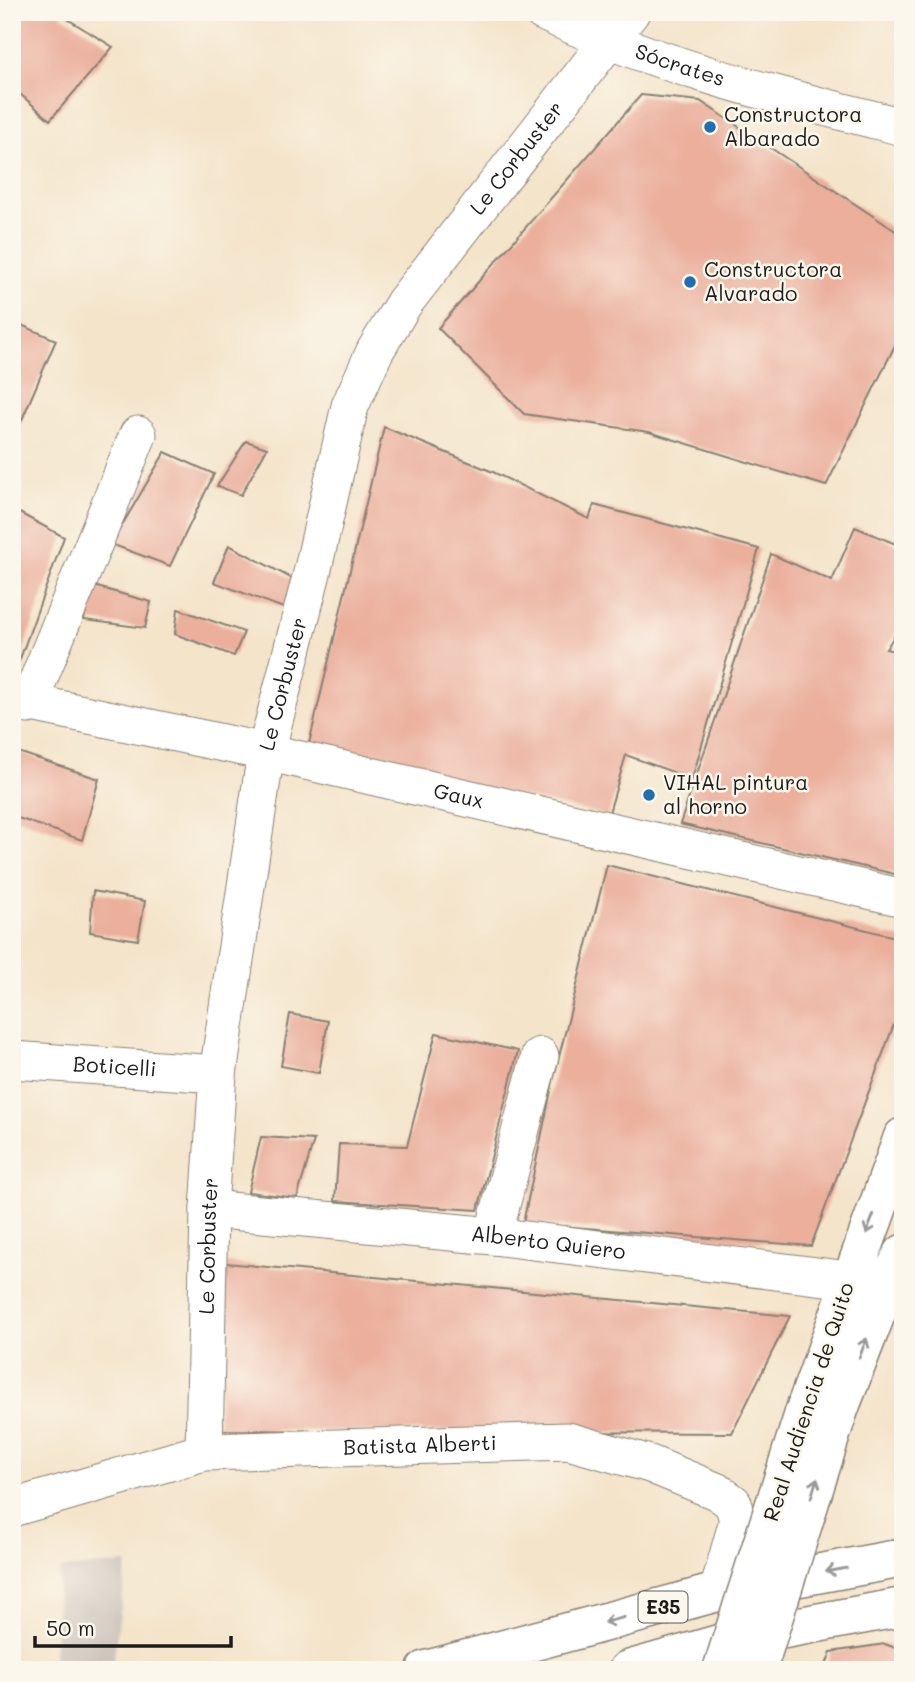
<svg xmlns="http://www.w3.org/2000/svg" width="915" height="1682" font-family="Mali,sans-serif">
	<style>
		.industrial { fill: #ccc2b9 }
		.building { fill: #ebaf9c }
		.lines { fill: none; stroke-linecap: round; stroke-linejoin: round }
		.minor-casing { stroke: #888073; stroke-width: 39 }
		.major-casing { stroke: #888073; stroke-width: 41 }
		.highway-casing { stroke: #888073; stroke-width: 41 }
		.minor { stroke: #fff; stroke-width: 37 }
		.major { stroke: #fff; stroke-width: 38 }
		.highway { stroke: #fff; stroke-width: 38 }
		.major-bridge-casing { stroke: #888073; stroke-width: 41; stroke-linecap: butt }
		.major-bridge { stroke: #fff; stroke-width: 38 }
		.oneway { stroke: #999 }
		.poi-dot { fill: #1f6fb2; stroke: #fbf7ec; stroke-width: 2.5 }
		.labels { text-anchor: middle; stroke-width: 5; stroke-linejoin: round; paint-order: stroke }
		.shield { fill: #fbf7ec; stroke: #5f5e5a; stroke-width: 2 }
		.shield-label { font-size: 19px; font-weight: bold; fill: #1c1c1c }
		.street-label { font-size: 21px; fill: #1c1c1c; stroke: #fbf7ec }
		.poi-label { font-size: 21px; fill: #1c1c1c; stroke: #fbf7ec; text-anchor: start }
	</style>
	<rect width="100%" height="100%" fill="#fbf7ec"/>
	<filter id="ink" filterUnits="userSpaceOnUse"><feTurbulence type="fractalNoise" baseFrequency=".0143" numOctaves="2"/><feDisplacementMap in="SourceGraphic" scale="14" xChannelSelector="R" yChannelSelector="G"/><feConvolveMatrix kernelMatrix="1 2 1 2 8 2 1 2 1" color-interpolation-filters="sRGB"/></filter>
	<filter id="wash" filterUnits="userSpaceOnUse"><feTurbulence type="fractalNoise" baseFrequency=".00686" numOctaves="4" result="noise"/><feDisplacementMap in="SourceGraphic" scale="28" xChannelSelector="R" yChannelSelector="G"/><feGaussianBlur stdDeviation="1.57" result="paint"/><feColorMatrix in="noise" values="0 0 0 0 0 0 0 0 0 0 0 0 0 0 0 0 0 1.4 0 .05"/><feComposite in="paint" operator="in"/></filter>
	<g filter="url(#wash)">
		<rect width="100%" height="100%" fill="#f4e4ca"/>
		<path class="industrial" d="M 127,1563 L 112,1670 L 53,1670 L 60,1569 Z"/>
		<g id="blocks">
			<path class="building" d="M 12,12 L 56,12 L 113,47 L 50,120 L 12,87 Z
				M 641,95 L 700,101 L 903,236 L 903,329 L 826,486 L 649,432 L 524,414 L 438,328 Z
				M 12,321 L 56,340 L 12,443 Z
				M 384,427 L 493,472 L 589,519 L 594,505 L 759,549 L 692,779 L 626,755 L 608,816 L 308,748 Z
				M 246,441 L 267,448 L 241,495 L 217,486 Z
				M 165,452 L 214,474 L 170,566 L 111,544 Z
				M 12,509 L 64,537 L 17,667 L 12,666 Z
				M 855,527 L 903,547 L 903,622 L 886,649 L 903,653 L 903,876 L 680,824 L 771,554 L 832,581 Z
				M 229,545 L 293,579 L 286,609 L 214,582 Z
				M 90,585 L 151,602 L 145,628 L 84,620 Z
				M 178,609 L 244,632 L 234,656 L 175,634 Z
				M 12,750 L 99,779 L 82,840 L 12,816 Z
				M 607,865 L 903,939 L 903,1000 L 811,1246 L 523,1223 L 553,1081 Z
				M 93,891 L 145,901 L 138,940 L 90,932 Z
				M 290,1014 L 328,1021 L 319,1073 L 281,1066 Z
				M 436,1033 L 518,1051 L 478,1210 L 335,1201 L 339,1144 L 407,1146 Z
				M 261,1137 L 314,1140 L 297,1198 L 248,1192 Z
				M 226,1263 L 790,1316 L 732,1433 L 218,1430 Z
				M 885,1644 L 903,1651 L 903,1670 L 824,1670 L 831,1652 Z"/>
		</g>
	</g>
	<g filter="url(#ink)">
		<use href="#blocks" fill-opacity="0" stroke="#888073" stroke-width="2"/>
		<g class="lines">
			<g class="minor-casing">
				<g id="minor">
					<path id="s1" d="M 543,12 C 659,67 779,96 903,127"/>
					<path id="s2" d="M 12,699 L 266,752 L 903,898"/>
					<path d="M 28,705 L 138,435"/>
					<path id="s3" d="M 12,1060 L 218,1074"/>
					<path id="s4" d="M 209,1209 L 493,1236 L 849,1280 L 880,1291"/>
					<path d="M 493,1236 L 540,1056"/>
					<path id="s5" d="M 204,1452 L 209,1209 L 218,1074 L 266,752 L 312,573 L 350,406 L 375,351 L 404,303 L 631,12"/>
					<path id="s6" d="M 12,1508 L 204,1452 L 568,1441 L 650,1464 L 718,1492 L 733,1503 L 738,1520 L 718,1592"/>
				</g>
			</g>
			<g class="major-casing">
				<path id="major" d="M 807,1404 L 903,1137
					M 838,1412 L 884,1293 L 903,1254"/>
			</g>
			<g class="highway-casing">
				<path id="highway" d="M 426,1670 L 718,1592 L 903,1558
					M 628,1670 L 747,1636 L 903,1607"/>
			</g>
			<use href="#minor" class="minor"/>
			<use href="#major" class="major"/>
			<use href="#highway" class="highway"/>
			<g class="major-bridge-casing">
				<path id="major-bridge" d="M 722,1670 L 807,1404
					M 757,1670 L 838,1412"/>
			</g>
			<use href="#major-bridge" class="major-bridge"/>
		</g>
		<defs><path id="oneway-shaft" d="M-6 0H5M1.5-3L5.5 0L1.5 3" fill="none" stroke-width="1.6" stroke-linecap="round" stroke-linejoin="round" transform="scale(1.75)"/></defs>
		<g class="oneway">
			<use href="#oneway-shaft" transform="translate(870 1224) rotate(111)"/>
			<use href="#oneway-shaft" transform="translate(863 1348) rotate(-69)"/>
			<use href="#oneway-shaft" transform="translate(814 1488) rotate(-73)"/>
			<use href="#oneway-shaft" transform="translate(836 1570) rotate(170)"/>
			<use href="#oneway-shaft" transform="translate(614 1620) rotate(165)"/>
		</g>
	</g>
	<g class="poi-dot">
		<circle cx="710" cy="127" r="7"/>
		<circle cx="690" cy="282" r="7"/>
		<circle cx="649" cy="795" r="7"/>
	</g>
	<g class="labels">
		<rect class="shield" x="638.5" y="1591.5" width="49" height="31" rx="5"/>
		<g class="shield-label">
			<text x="663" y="1614">E35</text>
		</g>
		<g class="street-label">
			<text dy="7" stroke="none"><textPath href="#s1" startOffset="147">Sócrates</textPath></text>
			<text dy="7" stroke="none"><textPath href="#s5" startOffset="1360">Le Corbuster</textPath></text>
			<text dy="7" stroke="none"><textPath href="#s5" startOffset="774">Le Corbuster</textPath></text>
			<text dy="7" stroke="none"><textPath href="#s2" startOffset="457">Gaux</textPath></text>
			<text dy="7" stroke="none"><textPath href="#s3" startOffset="103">Boticelli</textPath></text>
			<text dy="7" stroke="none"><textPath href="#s4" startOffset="341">Alberto Quiero</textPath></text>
			<text dy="7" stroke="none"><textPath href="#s5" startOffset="206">Le Corbuster</textPath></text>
			<text transform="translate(809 1402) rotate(-72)" y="7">Real Audiencia de Quito</text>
			<text dy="7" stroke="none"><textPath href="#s6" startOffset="416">Batista Alberti</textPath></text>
		</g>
		<g class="poi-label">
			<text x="724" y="122">Constructora<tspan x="724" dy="24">Albarado</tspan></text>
			<text x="704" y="277">Constructora<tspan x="704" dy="24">Alvarado</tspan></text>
			<text x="663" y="790">VIHAL pintura<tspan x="663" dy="24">al horno</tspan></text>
		</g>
	</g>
	<rect width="915" height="1682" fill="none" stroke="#fbf7ec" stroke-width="42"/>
	<path d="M35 1636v10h196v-10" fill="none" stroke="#1c1c1c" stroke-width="3.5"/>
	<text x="46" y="1636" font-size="21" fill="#1c1c1c" stroke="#fbf7ec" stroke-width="5" paint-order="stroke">50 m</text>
</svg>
